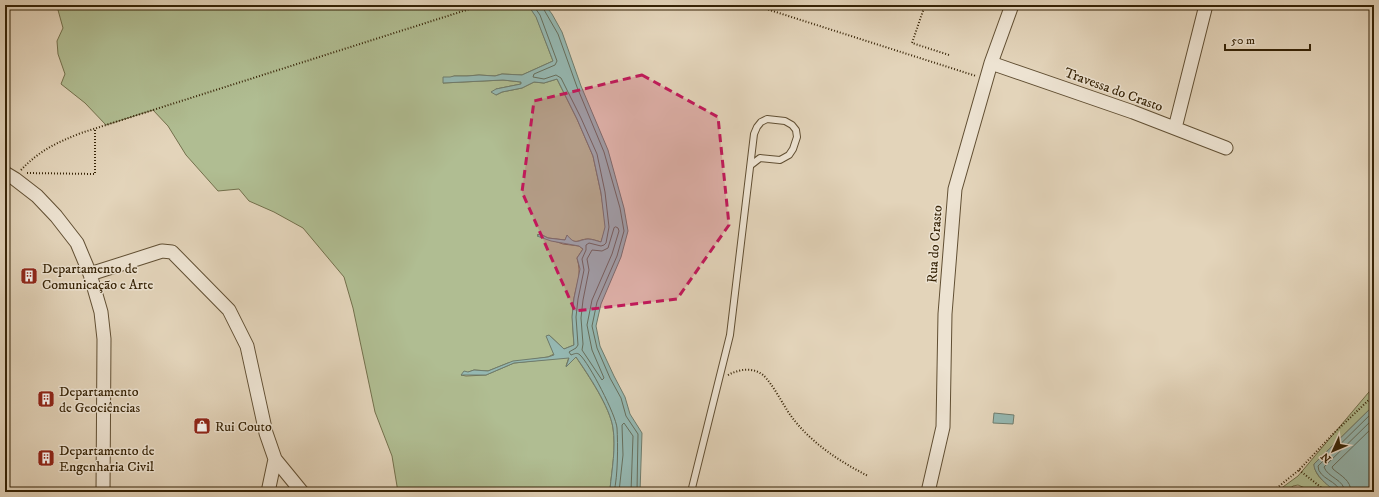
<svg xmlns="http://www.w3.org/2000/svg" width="1379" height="497" font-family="'IM FELL DW Pica',serif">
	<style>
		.green { fill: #b0bd92; stroke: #73704c }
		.water { fill: #95b8b2; stroke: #6f7c6d }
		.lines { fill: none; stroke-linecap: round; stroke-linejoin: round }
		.shore { stroke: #666e5c; stroke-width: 1 }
		.lane-casing { stroke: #614f33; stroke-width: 8 }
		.street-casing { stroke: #614f33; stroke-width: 15 }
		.path { stroke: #362306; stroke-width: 2; stroke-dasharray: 1 2; stroke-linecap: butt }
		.lane { stroke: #ede3d2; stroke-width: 6 }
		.street { stroke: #ede3d2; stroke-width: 13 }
		.marked { fill: #c2185b; fill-opacity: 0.2; stroke: #c2185b; stroke-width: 3; stroke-dasharray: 8 5; stroke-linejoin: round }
		.labels { text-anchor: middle; stroke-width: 3; stroke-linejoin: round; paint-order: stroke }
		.street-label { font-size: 14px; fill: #362306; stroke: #ede3d2 }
		.poi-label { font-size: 14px; fill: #362306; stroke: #ede3d2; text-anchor: start }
	</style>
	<rect width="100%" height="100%" fill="#e3d4ba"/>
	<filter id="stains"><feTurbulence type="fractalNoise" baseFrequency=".005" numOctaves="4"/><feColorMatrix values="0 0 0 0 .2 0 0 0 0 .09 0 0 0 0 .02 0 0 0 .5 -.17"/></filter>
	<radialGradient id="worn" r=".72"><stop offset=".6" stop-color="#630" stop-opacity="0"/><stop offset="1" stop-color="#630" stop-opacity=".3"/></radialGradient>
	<path class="green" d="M 59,5 L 528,5 L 536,16 L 553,61 L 522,75 L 502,74 L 495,76 L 479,75 L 467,76 L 454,76 L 443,83 L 503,80 L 521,82 L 521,84 L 496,89 L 496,95 L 502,92 L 522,88 L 534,82 L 544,83 L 557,79 L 577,119 L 593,156 L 601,193 L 606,227 L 601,242 C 598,241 592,239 588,239 C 578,239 576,246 567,236 L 565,240 L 548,238 L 540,234 L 537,235 L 563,244 L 579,246 L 583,249 L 577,258 C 582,275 577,282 574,298 C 571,313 573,329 574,345 L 564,349 L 549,335 L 547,337 L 554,354 L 548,357 L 508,363 L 488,371 L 474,370 L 461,375 L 466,376 L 486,375 L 514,363 L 569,357 L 566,366 L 576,357 C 588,375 610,407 613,428 C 616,448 612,469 610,489 L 609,492 L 398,492 L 392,456 L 375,412 L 353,308 L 344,277 L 303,228 L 274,212 L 249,201 L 239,189 L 218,191 L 186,155 L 168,126 L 153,110 L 106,125 L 85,103 L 61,84 L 65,74 L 58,54 L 57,41 L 63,28 L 58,10 Z
		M 1374,386 L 1374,405 L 1314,464 C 1315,478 1328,485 1339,492 L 1314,492 L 1298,485 L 1293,486 L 1286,492 L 1276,492 L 1298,476 Z"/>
	<path class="water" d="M 528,5 L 545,5 L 552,14 L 562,32 L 581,86 L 608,150 L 624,208 L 628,231 L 621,257 L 601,304 L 596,326 L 600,346 L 614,376 L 625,397 L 630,414 L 642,433 L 640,492 L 609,492 L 610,489 C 612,469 616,448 613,428 C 610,407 588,374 576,357 L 566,367 L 569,358 L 514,363 L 486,375 L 461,375 L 464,371 L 468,372 L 474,370 L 488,371 L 513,361 L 548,357 L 554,355 L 546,336 L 549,335 L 564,349 L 574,345 L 572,317 L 574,298 L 580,269 L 577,258 L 583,249 L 579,246 L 551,241 L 537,236 L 540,234 L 548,238 L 565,240 L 567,235 C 576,246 577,240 588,239 C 592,239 597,241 601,242 L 605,227 L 601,193 L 593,156 L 577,119 L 557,79 L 544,83 L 534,82 L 522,88 L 502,92 L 496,95 L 491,92 L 496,89 L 521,84 L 521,82 L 503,80 L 443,83 L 443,77 L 450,77 L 454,76 L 467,76 L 479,75 L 495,76 L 502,74 L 522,75 L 553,61 L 536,17 Z
		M 1374,405 L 1374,492 C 1364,492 1349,494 1340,492 C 1330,490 1313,473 1314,464 Z
		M 994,413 L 1014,415 L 1013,424 L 993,423 Z"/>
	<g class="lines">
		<path class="shore" d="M 533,5 L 540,15 L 557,61 L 555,65 L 534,74 L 533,77 L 544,79 L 556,75 L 561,78 L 581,118 L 597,154 L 605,192 L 609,227 L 606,243 L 604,245 L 601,246 L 589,243 L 586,245 L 586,250 L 582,259 L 584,270 L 578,299 L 576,317 L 578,345 L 576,348 L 569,352 L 571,355 C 574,354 577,352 580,355 C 589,363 616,415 617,428 C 618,444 618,476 614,492
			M 542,5 L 543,8 L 558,34 L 577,87 L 604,152 L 620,208 L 624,231 L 617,256 L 597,302 L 592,326 L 597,348 L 610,378 L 621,398 L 626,416 L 638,434 L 637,492
			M 616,227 L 618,228 L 619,231 L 612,254 L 592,300 L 587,325 L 592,350 L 604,378 L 602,380 L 582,350 L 583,344 L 581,318 L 583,300 L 589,270 L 587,259 L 592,250 L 602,251 L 608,248 L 614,228 Z
			M 619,492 L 623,455 L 622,425 L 624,423 L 633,436 L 631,492
			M 1340,492 C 1339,481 1318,479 1318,466 L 1374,411
			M 1345,492 C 1344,479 1328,478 1324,467 L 1374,418
			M 1351,492 C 1351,480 1341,476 1333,469 L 1332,467 L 1374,426"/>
		<g class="lane-casing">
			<path id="lane" d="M 693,492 L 692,488 L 730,335 L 754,134 L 757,127 L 761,122 L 767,119 L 785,121 L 792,125 L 796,130 L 797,137 L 793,149 L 789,155 L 780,160 L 760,158 L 751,165"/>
		</g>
		<g class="street-casing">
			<path id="street" d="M 991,63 L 1133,112 L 1226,148
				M 1175,128 L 1206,5
				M 5,173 L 15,179 L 37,196 L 56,216 L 77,243 L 90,274 L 101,312 L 104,339 L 103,492
				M 90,274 L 162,251 L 172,252 L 229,310 L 247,346 L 266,433 L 275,459 L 268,492
				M 275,459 L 302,492
				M 928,492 L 943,427 L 945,314 L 955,189 L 991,63 L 1012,5"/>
		</g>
		<path class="path" d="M 754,5 L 976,76
			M 925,5 L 912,43 L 949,55
			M 21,170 C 40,150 56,143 81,133 L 482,5
			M 27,173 L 95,174 L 95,128
			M 728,375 C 739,369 753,367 763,375 C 773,384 783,405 791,416 C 811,443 839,461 868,476
			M 1299,470 L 1327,492
			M 1272,492 L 1299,470 L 1334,433 L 1374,395"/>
		<use href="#lane" class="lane"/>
		<use href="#street" class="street"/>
	</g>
	<path class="marked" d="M 642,75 L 718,117 L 729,225 L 677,299 L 575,311 L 522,192 L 534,101 Z"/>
	<defs>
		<g id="building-square" transform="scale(0.9)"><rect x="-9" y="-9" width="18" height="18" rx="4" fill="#8f2418" stroke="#ede3d2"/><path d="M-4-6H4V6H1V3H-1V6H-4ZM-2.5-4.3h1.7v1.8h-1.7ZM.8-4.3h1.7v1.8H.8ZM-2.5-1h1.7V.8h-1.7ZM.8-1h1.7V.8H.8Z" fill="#fff"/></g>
		<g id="shop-square" transform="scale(0.9)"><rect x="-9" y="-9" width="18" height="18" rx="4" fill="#8f2418" stroke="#ede3d2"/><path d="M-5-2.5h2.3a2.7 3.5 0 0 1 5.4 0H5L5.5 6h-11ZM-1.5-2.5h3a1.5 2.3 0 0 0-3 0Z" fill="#fff"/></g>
	</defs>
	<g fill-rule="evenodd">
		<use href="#building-square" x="29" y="276"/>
		<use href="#building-square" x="46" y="399"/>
		<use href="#shop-square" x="202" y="426"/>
		<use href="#building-square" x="46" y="458"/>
	</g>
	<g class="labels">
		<g class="street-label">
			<text transform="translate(1114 89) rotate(20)" y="5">Travessa do Crasto</text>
			<text transform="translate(934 244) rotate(-86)" y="5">Rua do Crasto</text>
		</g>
		<g class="poi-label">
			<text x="42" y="273">Departamento de<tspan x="42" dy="16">Comunicação e Arte</tspan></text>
			<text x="59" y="396">Departamento<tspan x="59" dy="16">de Geociências</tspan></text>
			<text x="215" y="431">Rui Couto</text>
			<text x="59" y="455">Departamento de<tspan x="59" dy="16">Engenharia Civil</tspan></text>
		</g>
	</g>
	<rect width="1379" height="497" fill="none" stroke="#e3d4ba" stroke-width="20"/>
	<rect x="6" y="6" width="1367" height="485" fill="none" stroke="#362306" stroke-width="2"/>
	<rect x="10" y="10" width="1359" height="477" fill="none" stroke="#362306"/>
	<g transform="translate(1333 451) rotate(226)" stroke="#ede3d2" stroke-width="3" paint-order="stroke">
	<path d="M0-3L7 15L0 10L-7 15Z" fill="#362306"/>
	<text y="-6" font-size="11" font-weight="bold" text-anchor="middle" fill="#362306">N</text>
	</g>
	<path d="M1225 44v6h85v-6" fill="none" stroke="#362306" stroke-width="2"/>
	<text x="1231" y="44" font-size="12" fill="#362306" stroke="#ede3d2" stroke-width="3" paint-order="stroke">50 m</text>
	<rect width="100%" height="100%" filter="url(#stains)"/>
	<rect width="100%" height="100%" fill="url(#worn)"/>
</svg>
